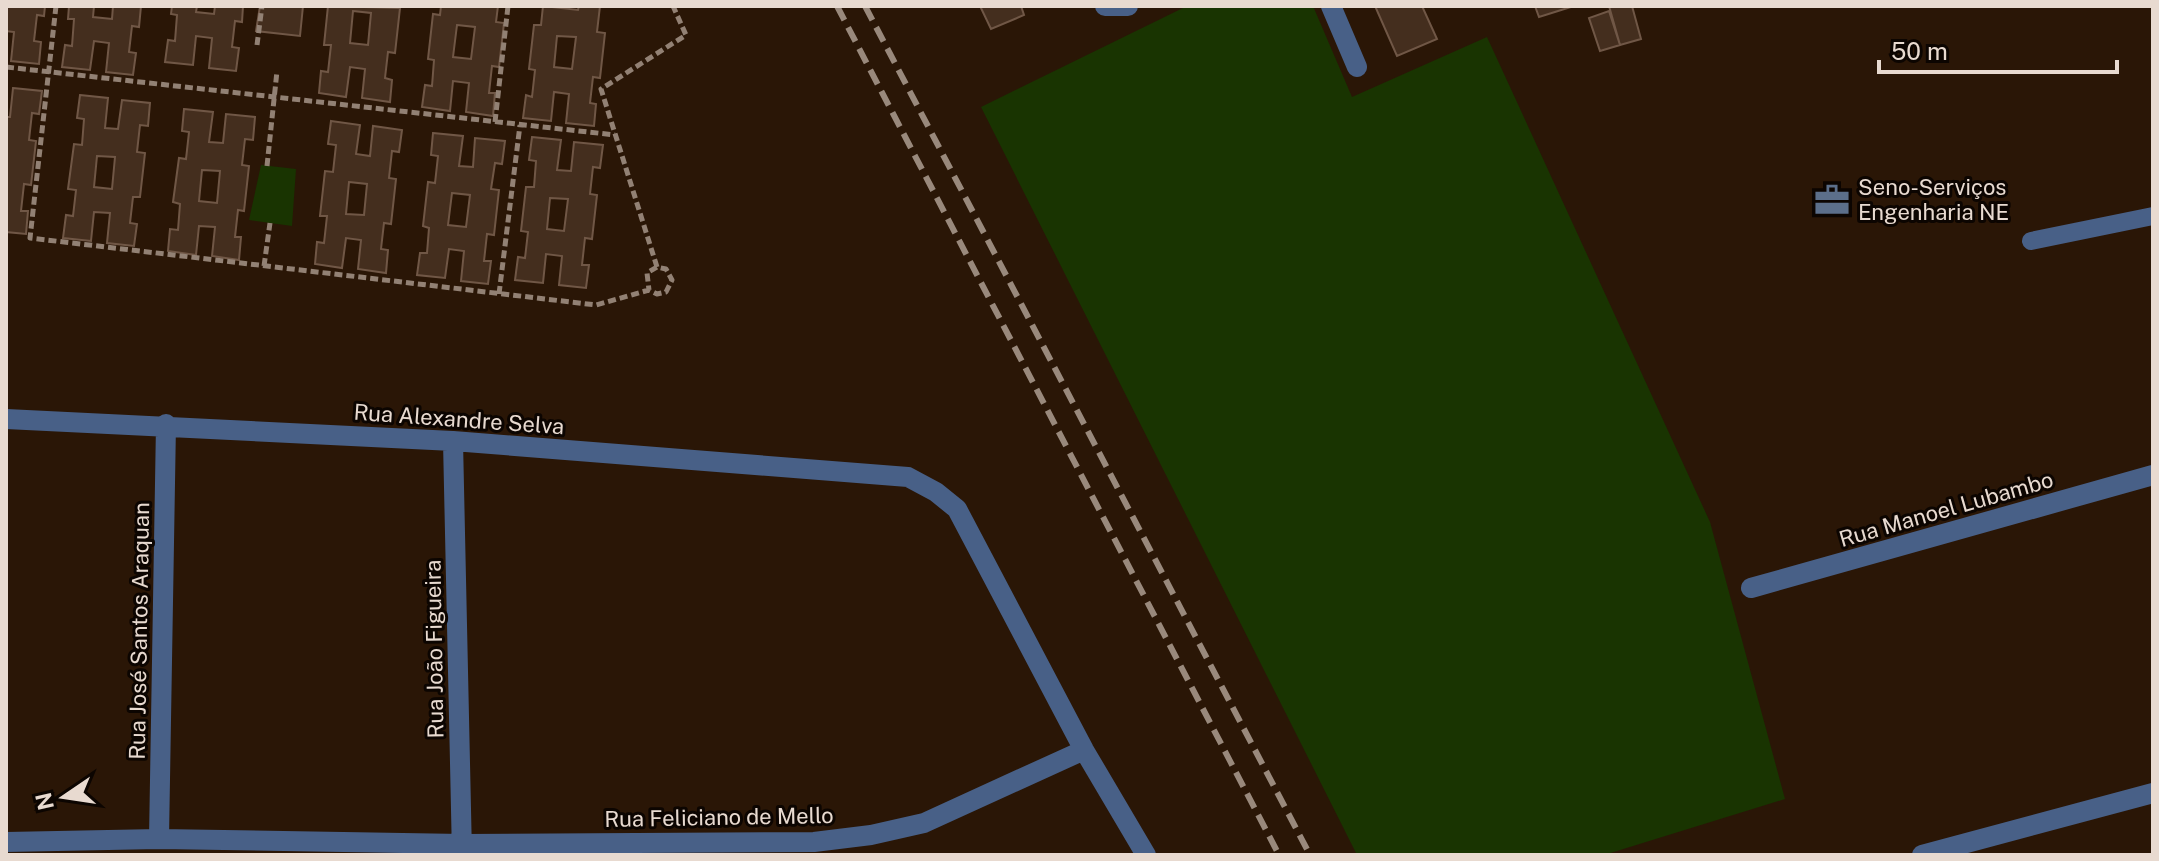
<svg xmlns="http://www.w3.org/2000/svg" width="2159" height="861" font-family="'Public Sans',sans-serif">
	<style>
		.green { fill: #193401 }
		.building { fill: #442e1e; stroke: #705746; stroke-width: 2; fill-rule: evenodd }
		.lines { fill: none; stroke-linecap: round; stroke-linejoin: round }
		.path { stroke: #928174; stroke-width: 5; stroke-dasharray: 8 4; stroke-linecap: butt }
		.service { stroke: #486087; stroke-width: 18 }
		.minor { stroke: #486087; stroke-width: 20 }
		.rail { stroke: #99897c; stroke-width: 6; stroke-dasharray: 16 8; stroke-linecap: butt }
		.labels { text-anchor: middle; stroke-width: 6; stroke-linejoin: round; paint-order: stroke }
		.poi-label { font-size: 22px; fill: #e8dad0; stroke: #0c0501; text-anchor: start }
		.street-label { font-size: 22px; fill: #e8dad0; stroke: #0c0501 }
	</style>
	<rect width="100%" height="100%" fill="#2a1606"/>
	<path class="green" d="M 1187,6 L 1313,6 L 1352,97 L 1487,37 L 1710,522 L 1785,799 L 1604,855 L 1357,855 L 981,107 Z
		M 261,165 L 296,169 L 292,226 L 249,220 Z"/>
	<path class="building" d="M 6,6 L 45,6 L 44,16 L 37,15 L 34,41 L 41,42 L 39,64 L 11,61 L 14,32 L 6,31 Z
		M 69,6 L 94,6 L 93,17 L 112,19 L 113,6 L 141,6 L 139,27 L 132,26 L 129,52 L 136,53 L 133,75 L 106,72 L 109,43 L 94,41 L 90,70 L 62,67 L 65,45 L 72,46 L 74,19 L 68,19 Z
		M 172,6 L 197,6 L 196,12 L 214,14 L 215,6 L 243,6 L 242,22 L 235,21 L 232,47 L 239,48 L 236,71 L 209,68 L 212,38 L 196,36 L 193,65 L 165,62 L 168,40 L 175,41 L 177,15 L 171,14 Z
		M 260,6 L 303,6 L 300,36 L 256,31 Z
		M 328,6 L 400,8 L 395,53 L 388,52 L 385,78 L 392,80 L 390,102 L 362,98 L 365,69 L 350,67 L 346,97 L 319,93 L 321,71 L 328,72 L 331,45 L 324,45 ZM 353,11 L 371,13 L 368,45 L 350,43 Z
		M 441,6 L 498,6 L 496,22 L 504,23 L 499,67 L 492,66 L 489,93 L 495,93 L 493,116 L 466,112 L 469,83 L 453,81 L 450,111 L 422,107 L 425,85 L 432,86 L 434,60 L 428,59 L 433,14 L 440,15 ZM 457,25 L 475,27 L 471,59 L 453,57 Z
		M 543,6 L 578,10 L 579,6 L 600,6 L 597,32 L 605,33 L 600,78 L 593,77 L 590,103 L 596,104 L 594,126 L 566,123 L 569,94 L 554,92 L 551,121 L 523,118 L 526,95 L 532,97 L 535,70 L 529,69 L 534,25 L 541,25 ZM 557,36 L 576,37 L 572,69 L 554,67 Z
		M 980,6 L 1021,6 L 1024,15 L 991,29 Z
		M 1375,6 L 1422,6 L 1437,39 L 1397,56 Z
		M 1535,6 L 1574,6 L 1539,17 Z
		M 1609,6 L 1632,6 L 1641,39 L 1620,45 Z
		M 1609,11 L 1620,45 L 1600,51 L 1589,18 Z
		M 13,88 L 42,91 L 39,114 L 32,113 L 29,140 L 36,141 L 31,185 L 24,184 L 21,211 L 28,211 L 26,234 L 6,232 L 6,117 L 10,117 Z
		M 80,95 L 108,98 L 105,128 L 118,129 L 122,100 L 150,103 L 148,126 L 140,125 L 137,152 L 145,153 L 140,197 L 133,197 L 130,223 L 137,224 L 134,246 L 107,243 L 110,213 L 94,212 L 91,241 L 63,238 L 66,215 L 73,216 L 76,190 L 68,189 L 74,144 L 82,145 L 84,119 L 77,118 ZM 97,156 L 115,157 L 112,189 L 94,187 Z
		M 184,109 L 213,112 L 209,142 L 223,143 L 226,114 L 255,117 L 253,140 L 245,139 L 242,165 L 249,166 L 244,211 L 238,210 L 235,237 L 241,237 L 239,260 L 212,256 L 215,227 L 199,226 L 196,255 L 168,251 L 170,229 L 178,230 L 180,204 L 173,202 L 179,158 L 186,159 L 189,132 L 182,131 ZM 202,170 L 220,171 L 217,203 L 199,201 Z
		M 331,121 L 360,125 L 356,154 L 370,156 L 373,126 L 402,130 L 399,152 L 392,151 L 389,178 L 396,179 L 391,224 L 384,223 L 381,249 L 388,250 L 386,273 L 358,269 L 361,240 L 346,238 L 342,268 L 315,264 L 317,242 L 324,243 L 327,216 L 320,216 L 325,171 L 333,172 L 336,145 L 328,144 ZM 349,182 L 367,184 L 364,215 L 346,214 Z
		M 433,133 L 463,136 L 459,166 L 473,167 L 475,138 L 505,141 L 502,164 L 495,163 L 491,189 L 499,190 L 494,235 L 487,234 L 484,261 L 491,261 L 488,284 L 461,281 L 464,251 L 449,249 L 445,278 L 417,275 L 420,253 L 427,253 L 429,228 L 423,226 L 428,182 L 435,183 L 438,156 L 431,155 ZM 452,193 L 470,195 L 466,227 L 448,225 Z
		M 532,137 L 561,140 L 557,170 L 571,171 L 574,142 L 603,145 L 600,168 L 593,167 L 590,194 L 597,195 L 592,239 L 585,238 L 582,265 L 589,265 L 586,288 L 559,285 L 562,256 L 546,254 L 543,283 L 515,280 L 518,257 L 525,258 L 528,232 L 521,231 L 526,187 L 534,187 L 536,161 L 529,160 ZM 550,198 L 568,199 L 564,231 L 547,229 Z"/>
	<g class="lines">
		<path class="path" d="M 56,6 L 30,238 L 596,305 L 649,290 L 657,294 L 666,292 L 672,280 L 666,269 L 657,267 L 647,273 L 649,290
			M 257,45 L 262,6
			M 6,67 L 615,135
			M 495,122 L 508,6
			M 267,166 L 277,71
			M 264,266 L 270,223
			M 657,267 L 601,89 L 686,35 L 673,6
			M 499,294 L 520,125"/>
		<path class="service" d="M 2031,241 L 2153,216"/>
		<path class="minor" d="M 1105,6 L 1128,6
			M 1331,6 L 1357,67
			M 6,419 L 453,441 L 908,477 L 936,492 L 957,509 L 1084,750 L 1146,855
			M 453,441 L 462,855
			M 1751,588 L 2153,475
			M 159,839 L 166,424
			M 6,842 L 159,839 L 462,844 L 814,842 L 871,835 L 924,823 L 1084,750
			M 1922,855 L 2153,793"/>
		<path class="rail" d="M 837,6 L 1279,855
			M 865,6 L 1310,855"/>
	</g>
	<defs>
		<g id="office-bare" transform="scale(2.76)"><path d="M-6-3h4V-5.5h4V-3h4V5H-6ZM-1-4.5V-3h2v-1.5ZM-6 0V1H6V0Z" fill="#5c6f8a" stroke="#0c0501" stroke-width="2.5" paint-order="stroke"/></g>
	</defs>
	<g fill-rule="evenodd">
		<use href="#office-bare" x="1832" y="200"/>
	</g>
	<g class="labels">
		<g class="poi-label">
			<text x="1858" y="195">Seno-Serviços<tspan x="1858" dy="25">Engenharia NE</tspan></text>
		</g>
		<g class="street-label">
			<text transform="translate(459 419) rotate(4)" y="8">Rua Alexandre Selva</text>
			<text transform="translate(1946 509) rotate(-16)" y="8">Rua Manoel Lubambo</text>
			<text transform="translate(139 631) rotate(-89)" y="8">Rua José Santos Araquan</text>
			<text transform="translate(434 649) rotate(-91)" y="8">Rua João Figueira</text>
			<text transform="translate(719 817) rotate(-1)" y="8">Rua Feliciano de Mello</text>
		</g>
	</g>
	<rect width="2159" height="861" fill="none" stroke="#e8dad0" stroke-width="16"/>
	<g transform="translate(64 797) rotate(257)" stroke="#0c0501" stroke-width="6" paint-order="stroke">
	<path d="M0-6L14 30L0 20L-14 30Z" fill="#e8dad0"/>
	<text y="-12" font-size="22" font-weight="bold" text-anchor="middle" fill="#e8dad0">N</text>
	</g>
	<path d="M1879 60v12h238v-12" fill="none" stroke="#e8dad0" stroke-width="4"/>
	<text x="1891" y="60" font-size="24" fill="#e8dad0" stroke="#0c0501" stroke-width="6" paint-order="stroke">50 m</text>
</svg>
